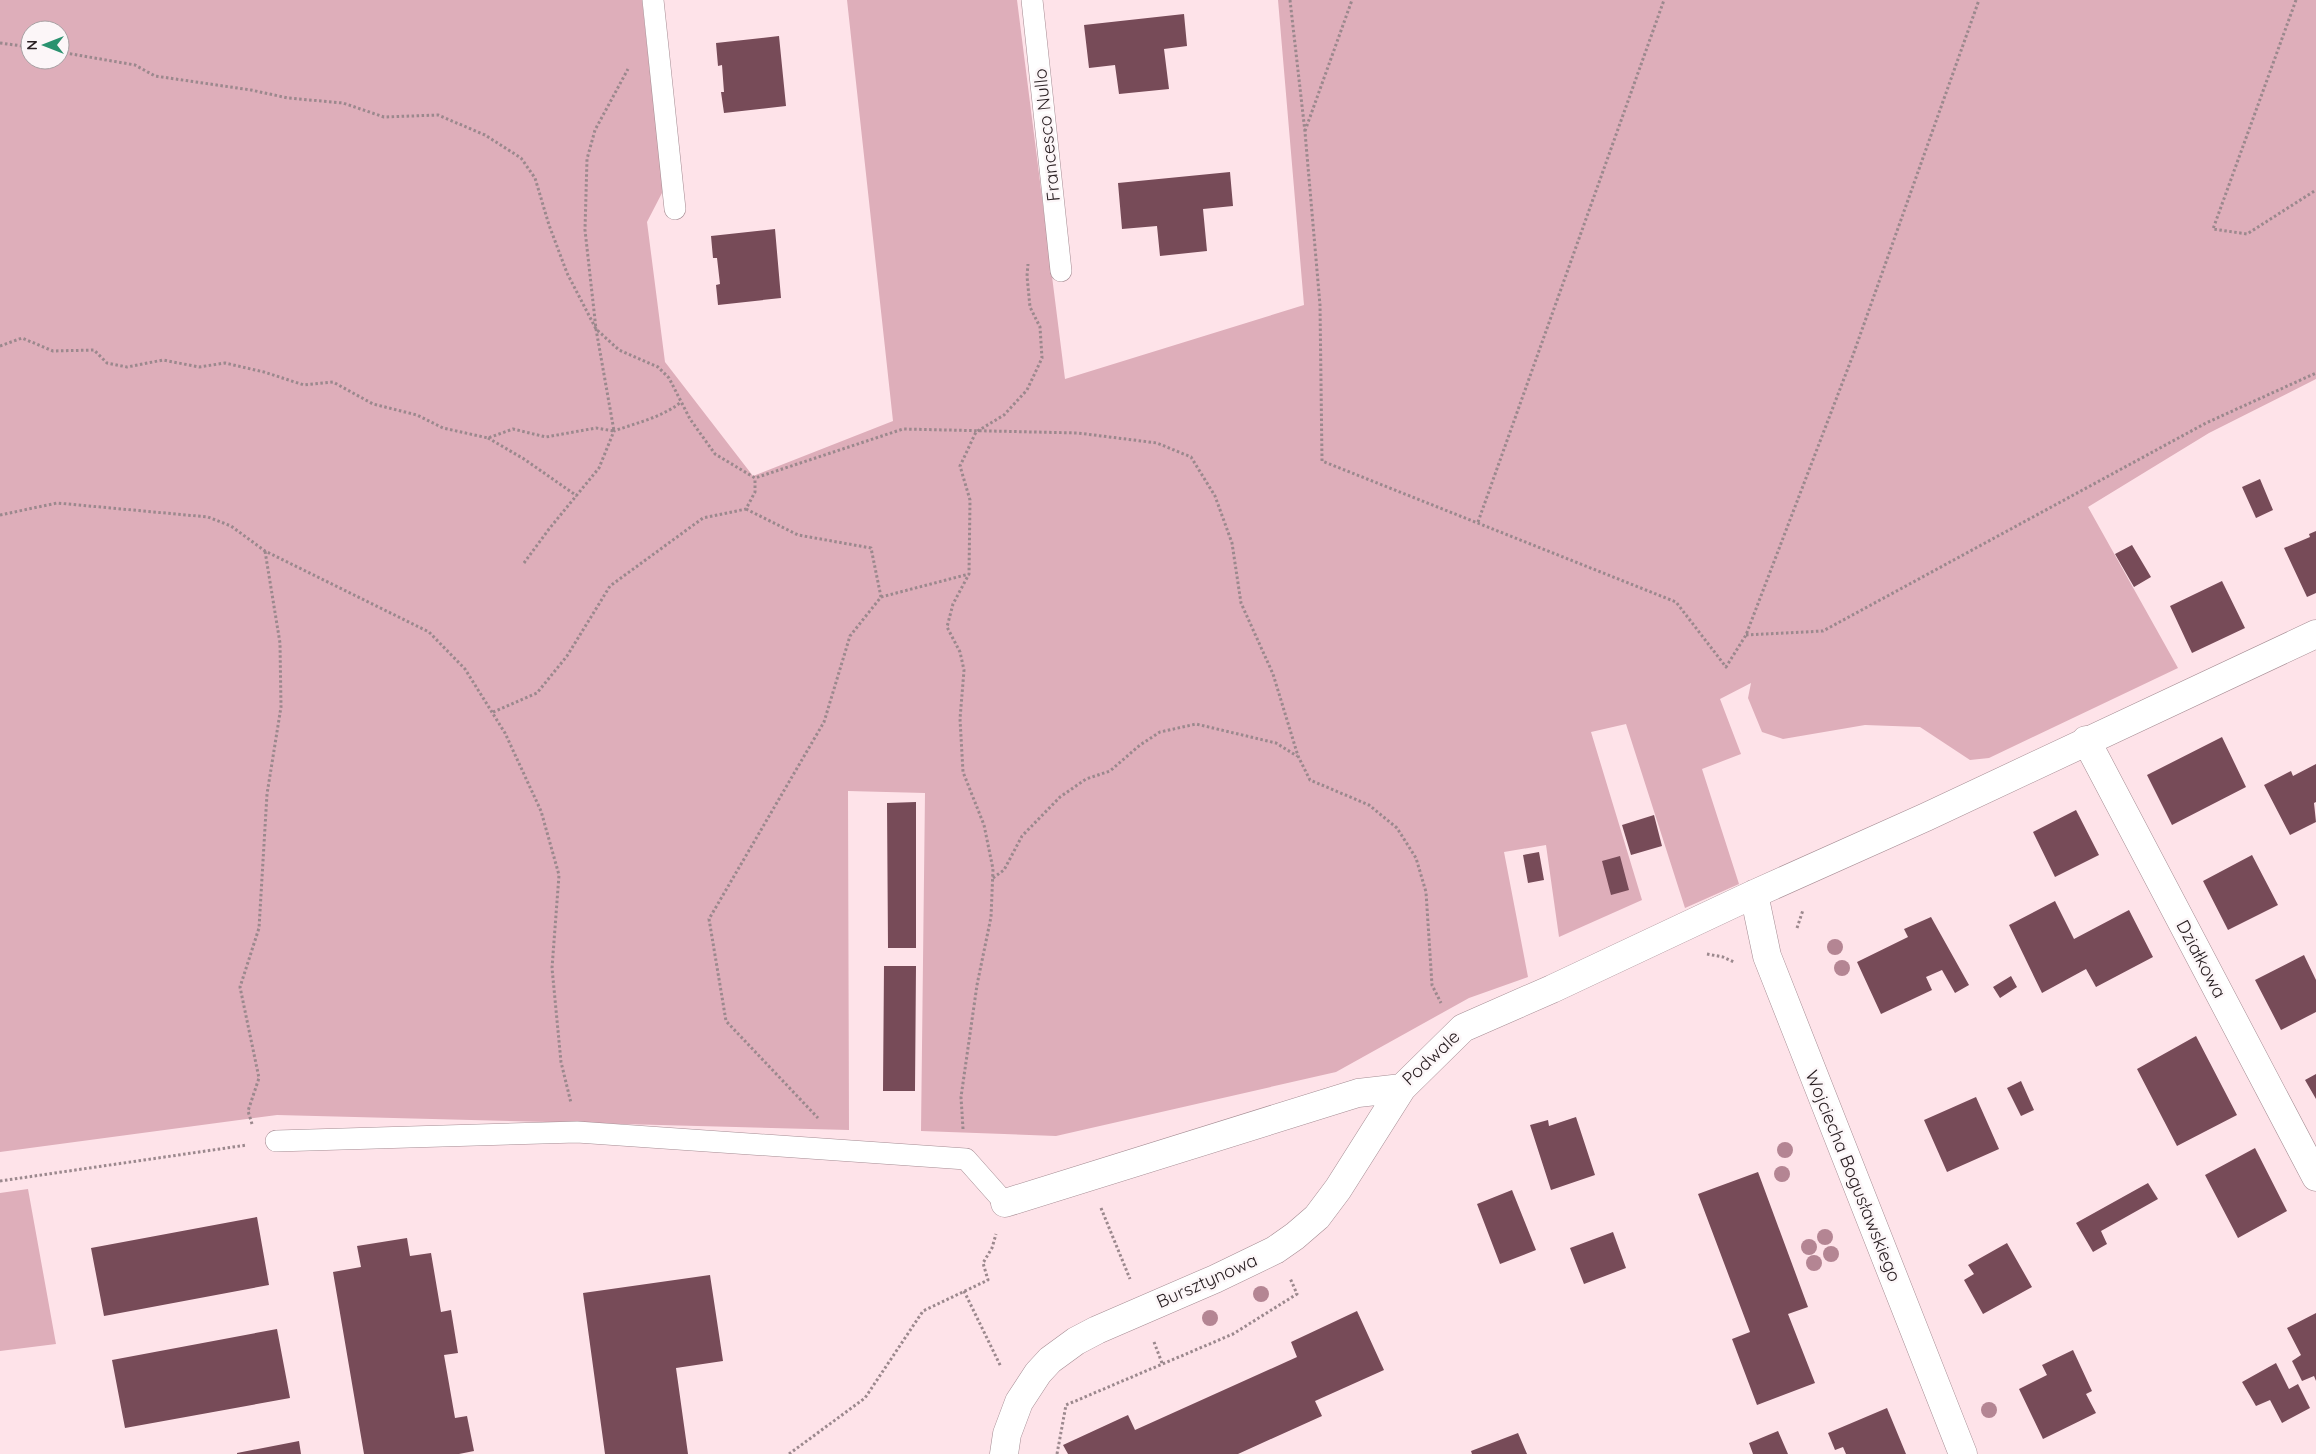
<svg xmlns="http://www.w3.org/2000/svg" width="2316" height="1454" font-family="Quicksand,sans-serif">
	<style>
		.green { fill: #deaeba; fill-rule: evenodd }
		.building { fill: #774b58 }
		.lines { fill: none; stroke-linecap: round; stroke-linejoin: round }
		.lane-casing { stroke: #a58c93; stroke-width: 22 }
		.street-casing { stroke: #a58c93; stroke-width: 29 }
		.path { stroke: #9b888d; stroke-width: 3; stroke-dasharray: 2.5 2.5; stroke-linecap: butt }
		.lane { stroke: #fff; stroke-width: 21 }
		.street { stroke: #fff; stroke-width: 28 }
		.tree { fill: #b48593 }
		.labels { text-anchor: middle; stroke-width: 5; stroke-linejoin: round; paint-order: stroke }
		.street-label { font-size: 18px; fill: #2a2023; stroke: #fcf6f8 }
	</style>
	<rect width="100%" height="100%" fill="#fee3e9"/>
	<path class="green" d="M 0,0 L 642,0 L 663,191 L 647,222 L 665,362 L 753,476 L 893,421 L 847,0 L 1017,0 L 1065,379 L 1304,305 L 1278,0 L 2316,0 L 2316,379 L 2209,433 L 2088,507 L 2178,668 L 1989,758 L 1970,760 L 1920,727 L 1865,725 L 1783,739 L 1762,732 L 1748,698 L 1751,683 L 1720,699 L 1741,754 L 1702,769 L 1739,884 L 1685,908 L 1626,724 L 1591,732 L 1642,900 L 1559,937 L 1546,845 L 1504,852 L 1528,977 L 1469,998 L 1336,1072 L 1056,1136 L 921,1131 L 925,793 L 848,791 L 849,1130 L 277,1115 L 0,1152 ZM 30,30 L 60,30 L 60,60 L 30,60 Z
		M 28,1189 L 56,1344 L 0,1351 L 0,1193 Z"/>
	<path class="building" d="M 1184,14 L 1187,46 L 1164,49 L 1169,89 L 1119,94 L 1115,65 L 1089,68 L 1084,25 Z
		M 779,36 L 786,106 L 724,113 L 721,92 L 724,92 L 722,65 L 718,66 L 716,43 Z
		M 1230,172 L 1233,206 L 1203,209 L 1207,251 L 1160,256 L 1157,226 L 1122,229 L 1118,183 Z
		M 775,229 L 781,298 L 718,305 L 716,285 L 720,284 L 717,258 L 713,258 L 711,236 Z
		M 2260,479 L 2273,510 L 2256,518 L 2242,487 Z
		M 2316,531 L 2316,593 L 2307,597 L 2284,548 L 2310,537 L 2309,534 Z
		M 2132,545 L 2151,577 L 2134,587 L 2115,554 Z
		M 2222,581 L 2245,628 L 2192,653 L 2170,606 Z
		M 2222,737 L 2246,787 L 2172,825 L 2147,775 Z
		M 2316,764 L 2316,802 L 2314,803 L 2316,822 L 2290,835 L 2264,785 L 2291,771 L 2293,776 Z
		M 916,802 L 916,948 L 888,948 L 887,803 Z
		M 2076,810 L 2099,855 L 2055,877 L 2033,832 Z
		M 1654,815 L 1662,846 L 1631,855 L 1622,825 Z
		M 1539,852 L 1544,880 L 1528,883 L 1523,855 Z
		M 2252,855 L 2278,905 L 2228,930 L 2203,881 Z
		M 1620,856 L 1629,890 L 1611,895 L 1602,861 Z
		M 2055,901 L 2074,939 L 2129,910 L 2153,957 L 2096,987 L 2086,969 L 2042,993 L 2009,925 Z
		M 1931,917 L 1969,985 L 1955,993 L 1942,970 L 1926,977 L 1932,990 L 1881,1014 L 1857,962 L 1908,937 L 1904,929 Z
		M 2304,955 L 2316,980 L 2316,1012 L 2281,1030 L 2255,980 Z
		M 884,966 L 916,966 L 915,1091 L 883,1091 Z
		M 2011,976 L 2017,987 L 2000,998 L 1993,987 Z
		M 2196,1036 L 2237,1115 L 2177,1146 L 2137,1069 Z
		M 2316,1074 L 2316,1099 L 2305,1080 Z
		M 2021,1081 L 2034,1110 L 2021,1116 L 2007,1088 Z
		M 1976,1097 L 1999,1149 L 1947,1172 L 1924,1120 Z
		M 1576,1117 L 1595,1175 L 1551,1190 L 1530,1125 L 1548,1120 L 1549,1126 Z
		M 2255,1148 L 2287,1211 L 2238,1238 L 2205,1175 Z
		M 1758,1172 L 1808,1307 L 1788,1314 L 1815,1383 L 1757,1405 L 1732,1339 L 1750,1332 L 1698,1194 Z
		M 2148,1183 L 2158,1199 L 2101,1231 L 2107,1244 L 2093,1252 L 2076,1223 Z
		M 1512,1190 L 1536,1250 L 1500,1264 L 1477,1204 Z
		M 257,1217 L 269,1285 L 104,1316 L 91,1248 Z
		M 1613,1232 L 1626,1268 L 1584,1284 L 1570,1248 Z
		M 407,1238 L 410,1256 L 431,1253 L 441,1312 L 451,1310 L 458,1353 L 444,1355 L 455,1418 L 467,1416 L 474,1451 L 459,1454 L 364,1454 L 333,1272 L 361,1267 L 357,1246 Z
		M 2007,1243 L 2032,1287 L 1983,1314 L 1964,1280 L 1974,1274 L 1968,1265 Z
		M 710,1275 L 723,1361 L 676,1368 L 688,1454 L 605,1454 L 583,1293 Z
		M 1357,1311 L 1384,1370 L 1315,1401 L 1322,1416 L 1238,1454 L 1068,1454 L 1063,1445 L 1128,1415 L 1135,1430 L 1297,1357 L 1291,1342 Z
		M 2316,1313 L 2316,1381 L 2314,1376 L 2302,1381 L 2292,1361 L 2301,1355 L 2287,1328 Z
		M 277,1329 L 290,1398 L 125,1428 L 112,1360 Z
		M 2073,1350 L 2092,1391 L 2086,1394 L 2096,1413 L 2043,1439 L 2019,1389 L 2047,1375 L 2042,1365 Z
		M 2276,1363 L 2289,1389 L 2298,1384 L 2310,1408 L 2282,1423 L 2270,1400 L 2256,1406 L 2242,1382 Z
		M 1887,1408 L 1906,1454 L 1846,1454 L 1843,1447 L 1835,1450 L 1828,1433 Z
		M 1778,1431 L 1788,1454 L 1753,1454 L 1749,1443 Z
		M 1518,1433 L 1527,1454 L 1472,1454 L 1471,1451 Z
		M 299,1441 L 301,1454 L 237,1454 L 237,1453 Z"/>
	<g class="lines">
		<g class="lane-casing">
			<path id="lane" d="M 653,0 L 675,209
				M 1032,0 L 1061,271
				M 276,1141 L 577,1132 L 966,1159 L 1005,1203"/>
		</g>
		<g class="street-casing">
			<path id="street" d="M 2086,740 L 2316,1177
				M 1754,894 L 1767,956 L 1963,1454
				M 1005,1203 L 1358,1093 L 1402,1088
				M 1004,1454 L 1007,1434 L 1019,1402 L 1038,1373 L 1050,1360 L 1076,1341 L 1097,1330 L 1215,1279 L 1275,1250 L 1295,1236 L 1317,1217 L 1338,1189 L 1402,1088 L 1463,1028 L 1552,989 L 1754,894 L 1926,817 L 2316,634"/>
		</g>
		<path class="path" d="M 1290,0 L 1305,132 L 1320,305 L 1322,461 L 1676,602 L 1726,667 L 1746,635 L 1853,355 L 1979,0
			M 2296,0 L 2213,229 L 2247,234 L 2316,190
			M 0,43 L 30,47
			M 60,52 L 135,65 L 155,76 L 251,90 L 288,98 L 343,103 L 384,117 L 438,115 L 485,135 L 521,158 L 535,178 L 549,225 L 567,273 L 596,329 L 619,350 L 658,367 L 669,378 L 690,419 L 715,454 L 755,478 L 903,429 L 1078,433 L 1157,443 L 1191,457 L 1215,496 L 1232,543 L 1241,603 L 1273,674 L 1298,756 L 1310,780 L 1369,805 L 1397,828 L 1416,858 L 1426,892 L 1432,985 L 1441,1003
			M 1305,131 L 1352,0
			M 0,346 L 22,338 L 53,351 L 94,350 L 107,363 L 127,367 L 163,360 L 199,367 L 225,363 L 264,372 L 304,385 L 333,382 L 373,404 L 417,415 L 443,428 L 488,438 L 513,429 L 546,437 L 596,428 L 614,431 L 596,329 L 585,230 L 587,159 L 595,130 L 628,69
			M 488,438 L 524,459 L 577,496
			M 746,509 L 798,535 L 871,548 L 881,597 L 850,636 L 824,722 L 709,919 L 726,1021 L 818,1118
			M 0,515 L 57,503 L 208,517 L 231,526 L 265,551 L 429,632 L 465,669 L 505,733 L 541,811 L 559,875 L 552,968 L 561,1062 L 571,1103
			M 1478,522 L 1664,0
			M 524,563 L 549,529 L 599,468 L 614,431 C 636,423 663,417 681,402
			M 881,597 L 969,574
			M 1746,635 L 1823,631 L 2206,423 L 2316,373
			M 493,712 L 537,693 L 567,656 L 610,586 L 703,518 L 746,509 L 755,492 L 755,478
			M 993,878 L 1004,870 L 1022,836 L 1060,797 L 1086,779 L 1110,771 L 1140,745 L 1160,732 L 1196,724 L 1276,743 L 1297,756
			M 1797,928 L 1803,910
			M 1707,954 L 1723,957 L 1734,962
			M 252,1124 L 248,1111 L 259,1078 L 240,987 L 259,928 L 267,794 L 281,707 L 280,643 L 265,551
			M 963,1129 L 961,1097 L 977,985 L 991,917 L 993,869 L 984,825 L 963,772 L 960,719 L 964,670 L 960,652 L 947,627 L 953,604 L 969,574 L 970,500 L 960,466 L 976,432 L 1004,415 L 1027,390 L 1042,358 L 1040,327 L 1030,307 L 1027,276 L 1028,264
			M 0,1181 L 247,1145
			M 1101,1208 L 1130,1279
			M 964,1291 L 1001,1367
			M 1154,1342 L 1162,1363
			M 789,1454 L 865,1398 L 923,1311 L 988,1280 L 983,1263 L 992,1248 L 996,1234
			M 1057,1454 L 1066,1405 L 1233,1334 L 1297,1294 L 1290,1278"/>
		<use href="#lane" class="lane"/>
		<use href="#street" class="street"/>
	</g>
	<g class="tree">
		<circle cx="1835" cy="947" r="8"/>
		<circle cx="1842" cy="968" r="8"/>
		<circle cx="1785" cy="1150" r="8"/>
		<circle cx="1782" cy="1174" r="8"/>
		<circle cx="1825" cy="1237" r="8"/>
		<circle cx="1809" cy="1247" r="8"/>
		<circle cx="1831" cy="1254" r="8"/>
		<circle cx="1814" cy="1263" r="8"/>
		<circle cx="1261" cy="1294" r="8"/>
		<circle cx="1210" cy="1318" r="8"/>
		<circle cx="1989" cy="1410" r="8"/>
	</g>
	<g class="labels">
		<g class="street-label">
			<text transform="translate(1047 135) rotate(-96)" y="6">Francesco Nullo</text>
			<text transform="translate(2201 959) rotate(62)" y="6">Działkowa</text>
			<text transform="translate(1431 1058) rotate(-43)" y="6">Podwale</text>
			<text transform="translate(1853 1176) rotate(68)" y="6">Wojciecha Bogusławskiego</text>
			<text transform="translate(1207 1281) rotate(-24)" y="6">Bursztynowa</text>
		</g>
	</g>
	<g transform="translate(45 45) rotate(270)"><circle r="24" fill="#fcf6f8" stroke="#a8a0a3"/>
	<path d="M0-4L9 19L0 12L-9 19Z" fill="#2a926f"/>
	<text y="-8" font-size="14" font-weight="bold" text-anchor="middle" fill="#2a2023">N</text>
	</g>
</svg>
